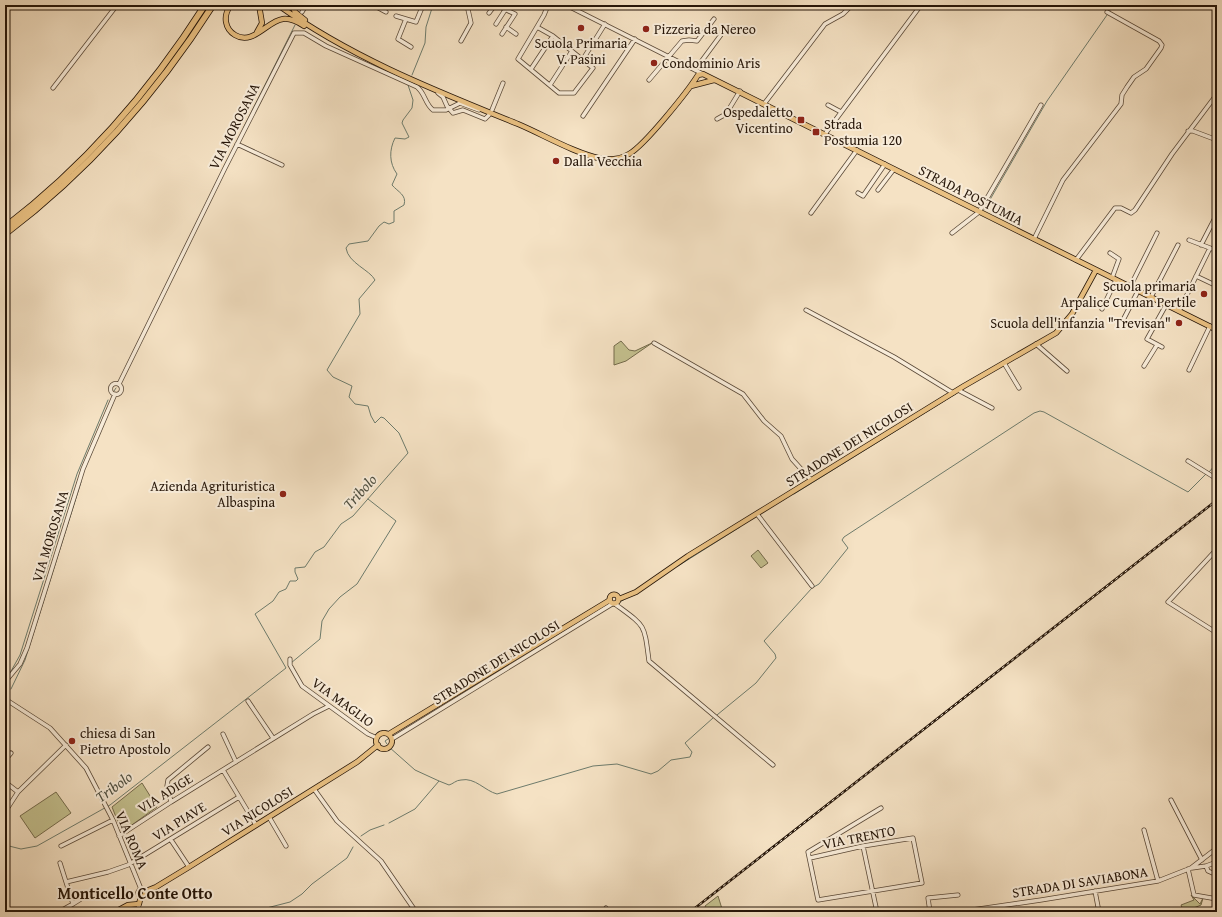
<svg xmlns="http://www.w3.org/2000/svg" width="1222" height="917" font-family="'Gentium Book Plus',serif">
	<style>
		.green { fill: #c4c18f; stroke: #746b4c }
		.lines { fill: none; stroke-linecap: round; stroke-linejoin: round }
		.stream { stroke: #6d7b6c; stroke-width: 1 }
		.minor-casing { stroke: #594837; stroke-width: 5 }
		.major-casing { stroke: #251508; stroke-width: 6 }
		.highway-casing { stroke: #251508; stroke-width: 7 }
		.minor { stroke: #f8ecd9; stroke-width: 3.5 }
		.major { stroke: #eac182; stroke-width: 4.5 }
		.highway { stroke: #eac182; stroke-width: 5.5 }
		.rail-casing { stroke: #251508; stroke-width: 2.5 }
		.rail { stroke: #f8ecd9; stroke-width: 1; stroke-dasharray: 3; stroke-linecap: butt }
		.poi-dot { fill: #8f2418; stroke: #f8ecd9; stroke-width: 1.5 }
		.labels { text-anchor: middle; stroke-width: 4; stroke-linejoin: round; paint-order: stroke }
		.poi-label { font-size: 14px; fill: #251508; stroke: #f8ecd9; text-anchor: start }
		.street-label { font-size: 14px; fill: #251508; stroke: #f8ecd9 }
		.water-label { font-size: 15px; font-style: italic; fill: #4f5042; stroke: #f8ecd9 }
		.quarter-label { font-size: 16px; font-weight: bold; fill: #251508; stroke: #f8ecd9 }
	</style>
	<rect width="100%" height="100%" fill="#f5e2c4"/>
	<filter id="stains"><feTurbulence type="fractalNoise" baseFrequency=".005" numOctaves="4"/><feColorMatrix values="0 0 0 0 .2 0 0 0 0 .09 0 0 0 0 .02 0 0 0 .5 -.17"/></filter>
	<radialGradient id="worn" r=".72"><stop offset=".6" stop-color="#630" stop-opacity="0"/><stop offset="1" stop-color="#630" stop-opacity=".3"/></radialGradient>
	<path class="green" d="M 621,341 L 629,350 L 635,351 L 652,343 L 626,361 L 614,365 L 614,346 Z
		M 758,550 L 768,563 L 761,568 L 751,556 Z
		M 142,783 L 157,807 L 122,832 L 112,807 Z
		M 56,792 L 71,813 L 35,838 L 20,816 Z
		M 1191,895 L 1200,904 L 1203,898 L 1201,905 L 1184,912 L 1181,905 L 1194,900 Z
		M 718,896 L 723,912 L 708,912 L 705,906 Z"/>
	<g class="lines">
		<path class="stream" d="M 1109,12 L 1113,5
			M 412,75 L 425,43 L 426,27 L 433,5
			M 244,127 L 295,25
			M 984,210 L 1047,101 L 1107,15
			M 981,215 L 990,219
			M 993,221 L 1046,247
			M 1075,262 L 1094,271
			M 1069,315 L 1072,309
			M 114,391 L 116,388
			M 1209,472 L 1217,463
			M 794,494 L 957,393
			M 780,502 L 789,496
			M 678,566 L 740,527
			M 620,602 L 628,597
			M 291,663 L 320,639 L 322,621 L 329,609 L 340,597 L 357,584 L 396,521 L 368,499
			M 10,673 L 20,655 L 77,474 L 108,400
			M 5,678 L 7,675
			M 11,689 L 25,660 L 81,482
			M 717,715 L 756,683 L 776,658 L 775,654 L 764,641 L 812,588 L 819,584 L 848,548 L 842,540 L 844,537 L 1034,413 L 1040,411 L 1044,412 L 1188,492 L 1206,474
			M 387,744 L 385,741 L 391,737
			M 439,781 L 449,785 C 453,784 456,780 461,780 C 475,777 485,791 497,794 L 593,766 L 617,764 L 651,774 L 658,771 L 671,760 L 690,757 L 692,752 L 685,743 L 713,718
			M 389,823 L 415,809 L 439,781 L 415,770 L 389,747
			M 361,836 L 370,830 L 384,825
			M 5,845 L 21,849 L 37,846 L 110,805 L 286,668 L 255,614 L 273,601 L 279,592 L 286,589 L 290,581 L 296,581 L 298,579 L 295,572 L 295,568 L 305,567 L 315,552 L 324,547 L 341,524 L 353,516 L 408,453 L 399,433 L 384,418 L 381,417 L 375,423 L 371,416 L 368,406 L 355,404 L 349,397 L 352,386 L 333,377 L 327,370 L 360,314 L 359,299 L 375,280 C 370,270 348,263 346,248 L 349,244 L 368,241 L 379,226 L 384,222 L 389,224 L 394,222 L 394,211 L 404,205 C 407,195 398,192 392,185 L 397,174 C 389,163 389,150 395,138 L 405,139 L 409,137 L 402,123 L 403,120 L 412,108 L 413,100 L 408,85
			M 251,912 L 290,902 L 302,894 L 312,884 L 347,858 L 353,847"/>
		<g class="minor-casing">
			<path id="minor" d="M 373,5 L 386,12
				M 496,5 L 515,14 L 502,34
				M 566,5 L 703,74
				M 302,12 L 306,5
				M 489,13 L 495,5
				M 396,16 L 406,19
				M 496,24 L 505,10
				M 506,27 L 516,34
				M 537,27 L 553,36 L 593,68 L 574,93 L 559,93 L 518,59 L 544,15 L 548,5
				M 461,41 L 471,23 L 467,5
				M 411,47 L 398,39 L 406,19 L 416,22 L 423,5
				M 583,59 L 605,24
				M 531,69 L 553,36
				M 695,70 L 726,28 L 731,27 L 737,32
				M 649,80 L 682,41 L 689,40 L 697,41 L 714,19
				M 550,85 L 572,51
				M 53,88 L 117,5
				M 438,93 L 443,97 L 447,106 L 453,113 L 463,110 L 485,119 L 489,115
				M 764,104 L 825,24 L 843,14 L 850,7
				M 828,105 L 841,112
				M 492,110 L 503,83
				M 583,116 L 635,39
				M 717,119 L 726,114 L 740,91
				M 1188,131 L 1193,131 L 1217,140
				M 825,134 L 921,5
				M 237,144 L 282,165
				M 878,190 L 894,169
				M 858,193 L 863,196 L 885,164
				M 811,213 L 857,150
				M 952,233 L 979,212 L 1041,105
				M 1034,239 L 1063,180 L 1121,104 L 1122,95 L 1127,87 L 1134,77 L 1146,69 L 1161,48 L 1162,45 L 1159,41 L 1107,12
				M 1189,240 L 1210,248
				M 1201,245 L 1217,214
				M 1110,253 L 1119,259 L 1112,278
				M 1076,260 L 1115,208 L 1121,208 L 1131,213 L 1135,210 L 1172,154 L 1217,94
				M 1196,276 L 1217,286
				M 1130,287 L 1157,233
				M 1151,297 L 1178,245
				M 1102,309 L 1116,280
				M 806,310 L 894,357 L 953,393
				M 1179,311 L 1210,248 L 1217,251
				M 1120,326 L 1138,291
				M 654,343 L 743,394 L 764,421 L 781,436 L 792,459 L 811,480
				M 1036,344 L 1067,371
				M 1162,347 L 1147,339 L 1166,305
				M 1004,363 L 1019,388
				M 1144,366 L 1157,345
				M 1189,370 L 1210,326
				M110.5 389a5.5 5.5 0 1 1 11 0a5.5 5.5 0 1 1-11 0Z
				M 119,384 L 225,168 L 294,33 L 304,33 L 326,46 L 417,87 C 425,93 425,104 433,110 L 446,110 L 460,103 L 479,110
				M 1215,388 L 1217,388
				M 958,390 L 992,408
				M 1188,461 L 1217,479
				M 757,514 L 812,586
				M 1217,549 L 1168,602 L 1217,633
				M 615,604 C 646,627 644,623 649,661 L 773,765
				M 290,659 L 290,665 L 302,686 L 368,734 L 377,738
				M 5,682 L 20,664 L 27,648 L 83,469 L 115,394
				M 5,699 L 50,728 L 86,768 L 113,820 L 141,889
				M 248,701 L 273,738
				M 223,734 L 236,762
				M 392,739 L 612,604
				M 5,760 L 11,753
				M 223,770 L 256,825
				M 5,782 L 18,792
				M 314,789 L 337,821 L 381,861 L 416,912
				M 1171,800 L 1202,860
				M 171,802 L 167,786 L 168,780 L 208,747
				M 5,812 L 18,792 L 66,745
				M 269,817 L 286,846
				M 1144,830 L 1158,881
				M 119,836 L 171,802 L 313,714 L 329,706
				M 171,840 L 189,867
				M 61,846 L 113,820
				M 863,846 L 877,912
				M 810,858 L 863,846 L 913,838 L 922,883 L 818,900 L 808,852 L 881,808
				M 60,863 L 73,904 L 64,909
				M 1206,866 L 1217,862
				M 1192,868 L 1206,866 L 1208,871 L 1217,875
				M 1188,869 L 1194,895 L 1217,899
				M 66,882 L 108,872 L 128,865 L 239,797
				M 1095,891 L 1099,912
				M 73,904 L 81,899
				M 138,912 L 139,904
				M 603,912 L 606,908
				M 930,912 L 928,898 L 958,895
				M 958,912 L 1041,900 L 1158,881 L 1191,868 L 1217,848"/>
		</g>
		<g class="major-casing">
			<path id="major" d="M 231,5 C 227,10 225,16 226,22 C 227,28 230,32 235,35 C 253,46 267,21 283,19 C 291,18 298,22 304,26
				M 278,5 C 352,58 434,90 518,124 C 544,135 574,153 602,159 C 612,160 621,159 629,154 C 645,145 688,91 698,75 L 703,74 L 1217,330
				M 292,5 L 295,12 L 305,20
				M 257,32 L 262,23 L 259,5
				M 691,86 L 714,80
				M609.5 599a4.5 4.5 0 1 1 9 0a4.5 4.5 0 1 1-9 0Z
				M 619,599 L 636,592 L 688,556 L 964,386 L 1056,333 L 1072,314 L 1096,270
				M376 741a8 8 0 1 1 16 0a8 8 0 1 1-16 0Z
				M 389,734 L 610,600
				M138.5 893a3.5 3.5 0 1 1 7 0a3.5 3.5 0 1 1-7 0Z
				M 146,891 L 156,887 L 189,867 L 357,762 L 378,745
				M 115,912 L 128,905 L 139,904 L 141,896"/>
		</g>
		<g class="highway-casing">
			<path id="highway" d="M 5,227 C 85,166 151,90 205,5
				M 5,234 C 88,171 157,93 213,5"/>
		</g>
		<use href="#minor" class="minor"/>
		<use href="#major" class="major"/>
		<use href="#highway" class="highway"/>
		<g class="rail-casing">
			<path id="rail" d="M 690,912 L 1217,500"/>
		</g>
		<use href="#rail" class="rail"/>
	</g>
	<g class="poi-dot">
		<circle cx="581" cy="28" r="4"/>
		<circle cx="646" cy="29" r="4"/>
		<circle cx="654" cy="63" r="4"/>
		<rect x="797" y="116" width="8" height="8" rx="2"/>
		<rect x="812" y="128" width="8" height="8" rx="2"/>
		<circle cx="556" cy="161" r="4"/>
		<circle cx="1204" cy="294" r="4"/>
		<circle cx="1179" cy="323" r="4"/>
		<circle cx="283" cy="494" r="4"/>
		<circle cx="72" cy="741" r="4"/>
	</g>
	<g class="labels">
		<g class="poi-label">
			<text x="654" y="34">Pizzeria da Nereo</text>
			<text x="581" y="48" text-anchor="middle">Scuola Primaria<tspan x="581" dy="16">V. Pasini</tspan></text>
			<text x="662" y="68">Condominio Aris</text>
			<text x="793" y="117" text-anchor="end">Ospedaletto<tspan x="793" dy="16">Vicentino</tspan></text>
			<text x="824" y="129">Strada<tspan x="824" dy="16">Postumia 120</tspan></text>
			<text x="564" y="166">Dalla Vecchia</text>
			<text x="1196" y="291" text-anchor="end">Scuola primaria<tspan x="1196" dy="16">Arpalice Cuman Pertile</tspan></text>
			<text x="1171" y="328" text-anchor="end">Scuola dell'infanzia "Trevisan"</text>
			<text x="275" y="491" text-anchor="end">Azienda Agrituristica<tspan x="275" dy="16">Albaspina</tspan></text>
			<text x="80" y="738">chiesa di San<tspan x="80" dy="16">Pietro Apostolo</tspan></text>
		</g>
		<g class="street-label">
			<text transform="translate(234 126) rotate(-63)" y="5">VIA MOROSANA</text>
			<text transform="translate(971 195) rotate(27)" y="5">STRADA POSTUMIA</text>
			<text transform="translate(849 444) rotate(-32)" y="5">STRADONE DEI NICOLOSI</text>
			<text transform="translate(50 536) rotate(-73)" y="5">VIA MOROSANA</text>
			<text transform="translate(496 662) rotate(-32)" y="5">STRADONE DEI NICOLOSI</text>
			<text transform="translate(343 702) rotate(36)" y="5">VIA MAGLIO</text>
			<text transform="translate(165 793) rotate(-32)" y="5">VIA ADIGE</text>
			<text transform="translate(257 811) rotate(-32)" y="5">VIA NICOLOSI</text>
			<text transform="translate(179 821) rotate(-32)" y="5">VIA PIAVE</text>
			<text transform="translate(859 837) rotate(-11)" y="5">VIA TRENTO</text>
			<text transform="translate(132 840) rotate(67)" y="5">VIA ROMA</text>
			<text transform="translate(1080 882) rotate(-9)" y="5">STRADA DI SAVIABONA</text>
		</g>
		<g class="water-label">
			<text transform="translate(360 492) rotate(-47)" y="5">Tribolo</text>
			<text transform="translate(114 787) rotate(-36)" y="5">Tribolo</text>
		</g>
		<g class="quarter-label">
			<text x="135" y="899">Monticello Conte Otto</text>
		</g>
	</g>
	<rect width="1222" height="917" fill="none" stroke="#f5e2c4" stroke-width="20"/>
	<rect x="6" y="6" width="1210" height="905" fill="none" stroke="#251508" stroke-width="2"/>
	<rect x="10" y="10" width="1202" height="897" fill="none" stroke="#251508"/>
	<rect width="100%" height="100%" filter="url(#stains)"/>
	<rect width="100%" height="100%" fill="url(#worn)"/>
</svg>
